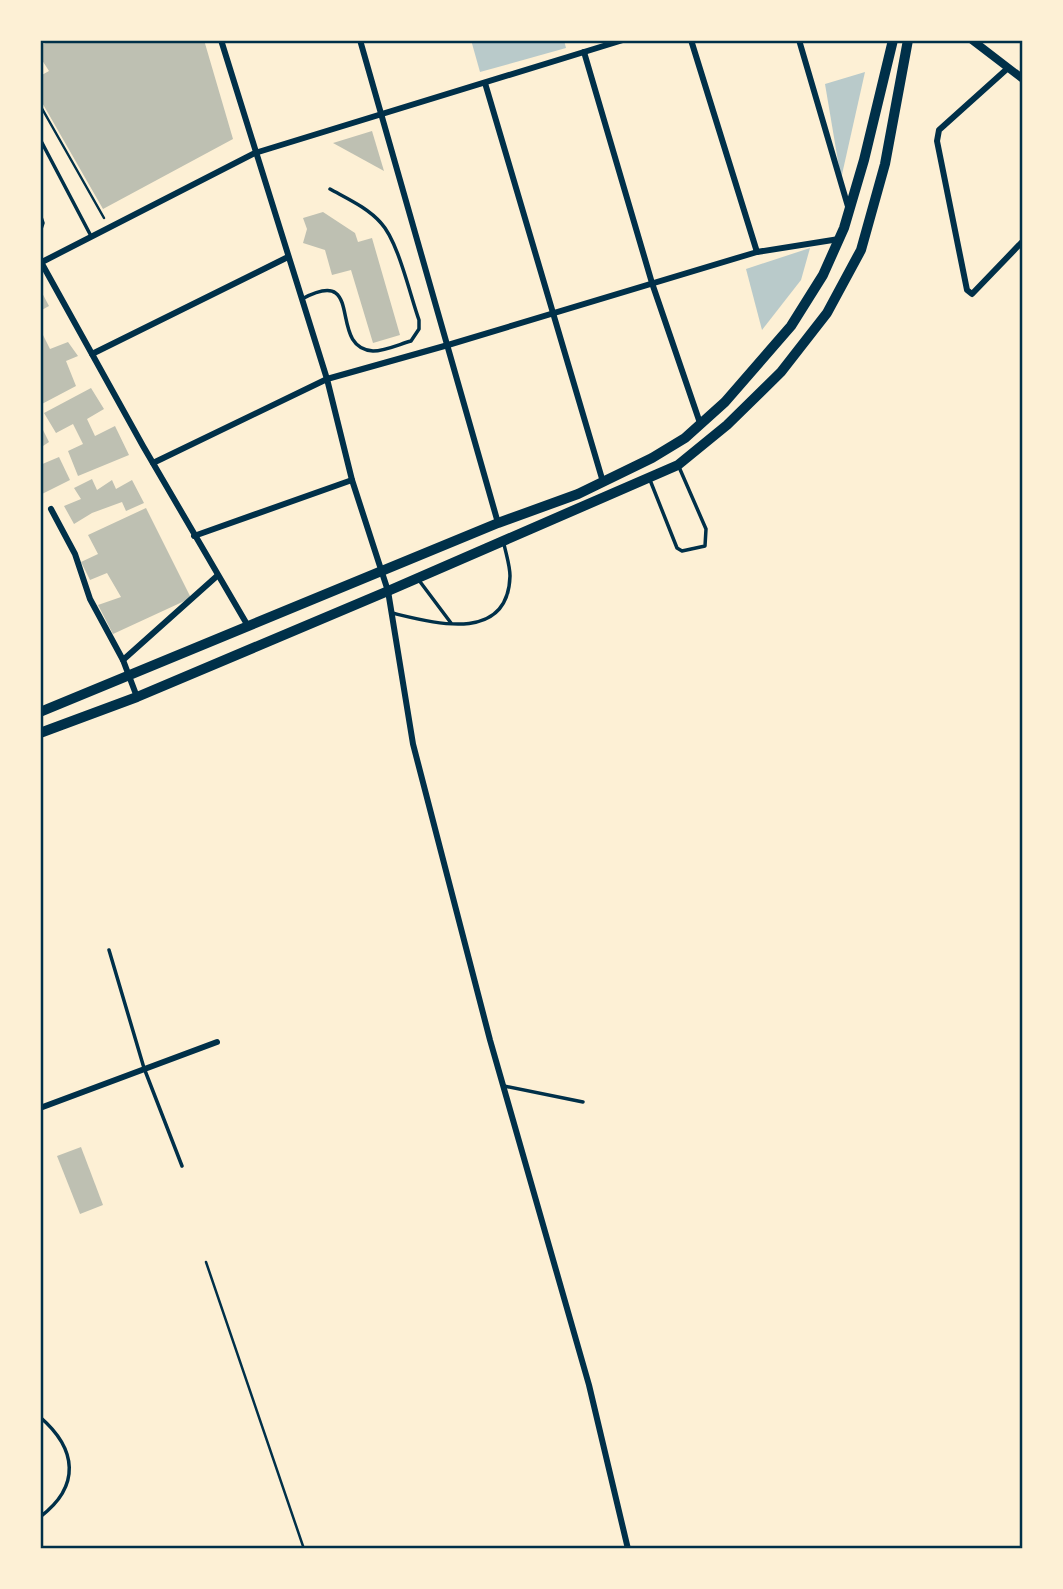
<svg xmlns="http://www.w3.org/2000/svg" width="1063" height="1589" viewBox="0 0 1063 1589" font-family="Inter,sans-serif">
  <rect width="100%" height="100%" fill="#fdf0d5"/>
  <g fill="#b9caca">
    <path d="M471,40H564L566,48L480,72Z"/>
    <path d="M865,72L841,179L825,84Z"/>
    <path d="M810,248L801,280L762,330L746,269Z"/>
  </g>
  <g fill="#bec0b2">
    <path d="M51,40H204L233,139L103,209L40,99V76L49,71L40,57V46Z"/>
    <path d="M372,131L384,171L333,143Z"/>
    <path d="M323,212L355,233L358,242L372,238L400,335L373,343L351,270L332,275L325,250L303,243L307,229L303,218Z"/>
    <path d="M40,289L49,306L40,311Z"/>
    <path d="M40,329L50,349L68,342L78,356L66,361L76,386L40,405Z"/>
    <path d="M91,388L104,409L87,419L95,436L115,426L129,455L78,476L68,451L83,444L73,424L56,433L44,413Z"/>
    <path d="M40,424L49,442L40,448Z"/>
    <path d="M59,457L70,480L40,495V465Z"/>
    <path d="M92,479L97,490L112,480L116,489L132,480L144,503L126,511L122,502L92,513L74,524L64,506L81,499L74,488Z"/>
    <path d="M146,508L191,598L113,634L98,605L121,597L107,573L90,580L81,562L98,554L88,535Z"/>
    <path d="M81,1147L103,1205L80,1214L57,1156Z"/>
  </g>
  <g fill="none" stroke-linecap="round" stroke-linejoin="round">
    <g stroke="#003049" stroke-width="2.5">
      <path d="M40,105L104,218"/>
      <path d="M206,1262L304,1549"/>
    </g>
    <g stroke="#003049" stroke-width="3.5">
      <path d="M40,139L91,236"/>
      <path d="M40,214L43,223L40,232"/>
      <path d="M302,299C367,264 326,348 373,351C385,351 400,344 411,341L419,329V320C410,295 398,241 381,223C368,208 348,199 330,189"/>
      <path d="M650,480L677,548L682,551L705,546L706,529L679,467"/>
      <path d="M418,579L451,623"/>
      <path d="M392,613C434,623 508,644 510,576C510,566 506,554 504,544"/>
      <path d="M109,950L144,1068L182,1166"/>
      <path d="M504,1086L583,1102"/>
      <path d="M40,1417C77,1449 81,1486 40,1517"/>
    </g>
    <g stroke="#003049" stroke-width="6">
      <path d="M221,40L327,379L352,480L388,591L413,744L490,1040L589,1385L628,1549"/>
      <path d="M360,40L498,523"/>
      <path d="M691,40L757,252"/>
      <path d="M799,40L849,210"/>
      <path d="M584,52L652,283L700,423"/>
      <path d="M1008,68L939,130L937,141L967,290L972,294L1023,241"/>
      <path d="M485,83L603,482"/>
      <path d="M41,262L143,446L248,626"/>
      <path d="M40,263L255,153L623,40"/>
      <path d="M92,354L288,257"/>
      <path d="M153,463L327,379L448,345L757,252L839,239"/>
      <path d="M51,509L75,554L90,599L123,660L137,697"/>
      <path d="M194,536L352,480"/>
      <path d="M123,660L217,576"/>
      <path d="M40,1108L217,1042"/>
    </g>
    <path stroke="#003049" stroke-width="8" d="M972,40L1023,79"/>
    <g stroke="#003049" stroke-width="10">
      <path d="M40,712L498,523L578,494L652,458L685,438L725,402L791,326L823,275L844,228L864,160L893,40"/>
      <path d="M40,733L137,697L388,591L678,465L727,425L781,372L827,313L861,250L885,164L908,40"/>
    </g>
  </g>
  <rect width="1063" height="1589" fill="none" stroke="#fdf0d5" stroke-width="84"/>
  <rect x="42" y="42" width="979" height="1505" fill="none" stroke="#003049" stroke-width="2.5"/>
</svg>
